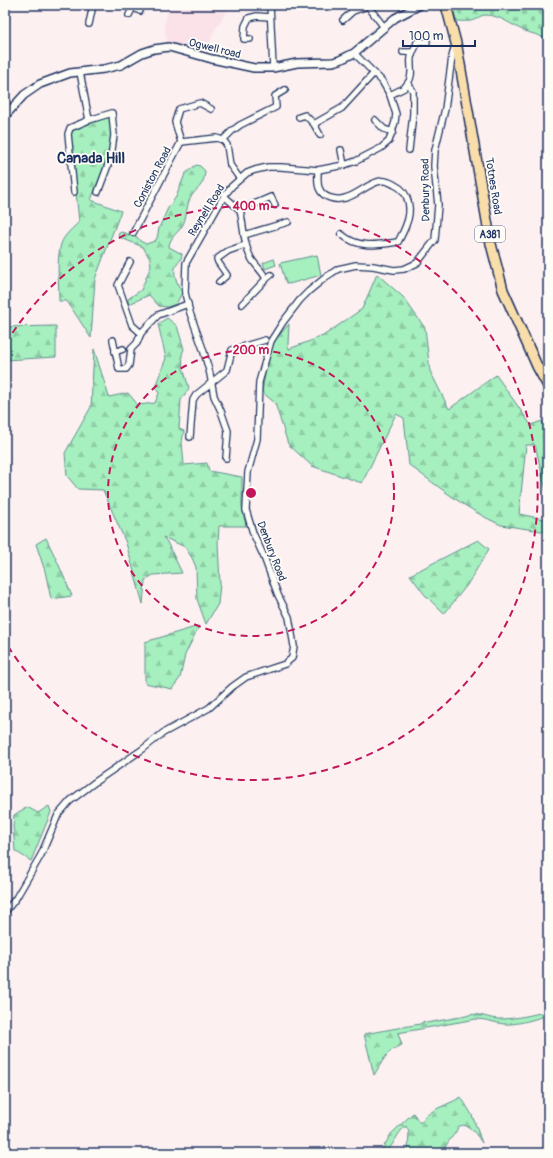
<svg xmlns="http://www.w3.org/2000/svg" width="553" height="1158" viewBox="0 0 553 1158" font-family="Pangolin,sans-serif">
  <defs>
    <pattern id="forest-firs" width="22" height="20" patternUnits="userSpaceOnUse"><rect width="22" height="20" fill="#a6efbe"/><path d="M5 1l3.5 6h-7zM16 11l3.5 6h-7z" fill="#8ecda6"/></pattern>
    <pattern id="cemetery-stones" width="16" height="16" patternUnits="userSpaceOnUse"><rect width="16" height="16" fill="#a6efbe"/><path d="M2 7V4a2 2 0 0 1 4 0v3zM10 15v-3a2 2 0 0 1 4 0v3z" fill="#8ecda6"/></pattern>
  </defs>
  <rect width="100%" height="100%" fill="#fcf0f1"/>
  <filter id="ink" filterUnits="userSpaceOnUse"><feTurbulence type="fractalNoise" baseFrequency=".025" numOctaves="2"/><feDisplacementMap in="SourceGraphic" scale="8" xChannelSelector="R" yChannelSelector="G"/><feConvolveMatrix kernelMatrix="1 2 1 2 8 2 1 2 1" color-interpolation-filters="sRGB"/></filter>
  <g filter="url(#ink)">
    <path fill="#fbe2e9" d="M169,5H229L227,11L213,33L206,55L168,45L164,26Z"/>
    <g fill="url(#forest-firs)" stroke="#608f8e">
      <path d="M108,116L111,119L110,151L91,200L121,211L95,279L91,338L67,301H59C59,284 56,260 61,244C64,235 73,228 79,222L70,131L76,127Z"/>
      <path d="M196,165L200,166L205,171C204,189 195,187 189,201C186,209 187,218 182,226C178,233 169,238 169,247L182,254C182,260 177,263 175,268C173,276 179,286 182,293L176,304L167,307L159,306L149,295L129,304L128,302V299L141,290L151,266L150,259L143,247L119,237L118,234L121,232L137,237L140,241L146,244L155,241L157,238L159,228L168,208L176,197L185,174Z"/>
      <path d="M377,274L403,297L425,328L430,371L449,409L496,375L531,425L542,421L548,433V499L535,445H526L519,514L548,520V532L501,525C467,510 439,487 409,465L404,418L396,414L362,483L312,466L288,444L275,403L262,392L269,351L275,340L289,324L288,344L289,349L323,336L362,309Z"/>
      <path d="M167,318L177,326L184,349L182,354L183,368L189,388L181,400L179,429L184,431L182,442L184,465L207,463L209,471L242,477V506L246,526H219L218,543L220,584L218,604L206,624L197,599L196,567L192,558L185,547L163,537L167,542L182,573L153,575L145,580L143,604L126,543L103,490L78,489L67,476L65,453L91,407L94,349L109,397L128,393L138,405L155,403L159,393L155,387L166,358L158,324Z"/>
      <path d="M56,326V357L5,360V327Z"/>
      <path d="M46,538L58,563L72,596L51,599L45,571L36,544Z"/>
      <path d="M478,540L489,549L467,585L444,614L425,595L410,575Z"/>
      <path d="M199,626L185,655L180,678L172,689L145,683V642Z"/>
      <path d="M49,806L51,812L31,861L15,851L13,826L14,815L27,807L38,813Z"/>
      <path d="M548,1011V1015C535,1019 518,1025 504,1024C495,1023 486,1019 476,1019L398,1033L402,1045C386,1050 382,1063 374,1075L364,1034L420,1024L424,1021L426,1023L466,1016C476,1011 488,1019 499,1019C515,1019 532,1015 548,1011Z"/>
      <path d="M461,1097L472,1115L482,1143C478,1137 469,1122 460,1126C457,1127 457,1131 455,1133C450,1140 445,1145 443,1153H408L409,1132L406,1126C397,1132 394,1146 385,1153H380L391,1134L413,1113L420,1123C430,1108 447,1106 461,1097Z"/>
    </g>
    <path fill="url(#cemetery-stones)" stroke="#608f8e" d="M453,5H548V41C539,34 535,35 525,31C512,26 501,15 485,15C481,15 478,18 474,20C470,22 461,21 456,21Z"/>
    <g fill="#a6efbe" stroke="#608f8e">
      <path d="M317,255L321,275L289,284L286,283L280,263Z"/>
      <path d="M274,259L276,265L265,269L263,263Z"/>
    </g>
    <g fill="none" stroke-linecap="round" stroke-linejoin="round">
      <g stroke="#1b2f5e" stroke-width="8">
        <g id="minor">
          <path d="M134,5L133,7L140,11"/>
          <path d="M270,5L273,68"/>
          <path d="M367,5L384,27"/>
          <path d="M349,6L353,11"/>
          <path d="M129,15L133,7"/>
          <path d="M343,20L353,11L368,6"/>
          <path d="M89,24L93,5"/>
          <path d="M250,39H244L245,26L249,18L257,16L270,17"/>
          <path d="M403,52H410L412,55"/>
          <path d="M80,72L89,120"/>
          <path d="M408,83C415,73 408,63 412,54C414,49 416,48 417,42H427"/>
          <path d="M390,95L404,88L408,83L413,91V114L409,150"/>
          <path d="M299,117L305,115L314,124"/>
          <path d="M375,120L384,129L393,132"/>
          <path d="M320,135L314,124L342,108L374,73"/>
          <path d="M223,140L232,131L240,125L276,107L275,96L285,90"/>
          <path d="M181,142L217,138L223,140L227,145L230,165L240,179"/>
          <path d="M181,142L175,122L179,109L200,103L211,109"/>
          <path d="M341,150L344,165"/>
          <path d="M318,170C318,176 317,182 319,188C323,198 336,201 345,198C358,195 368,183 381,181C386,180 391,183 395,185C410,192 412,211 406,225C404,231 401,236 398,242C376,245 359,249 341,234"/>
          <path d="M74,192L68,134L70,128L89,120L112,113L114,135L111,157L98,192"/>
          <path d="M224,196L240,210C244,226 243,242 250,256C254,265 263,271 266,279L271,275"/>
          <path d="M240,210L271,197L275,205"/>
          <path d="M133,233L181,142"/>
          <path d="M244,235L288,222"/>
          <path d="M130,262L118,285L132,325L141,333"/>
          <path d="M219,282L227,275L218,262L217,259L228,251L245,245"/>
          <path d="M242,304L266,279"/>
          <path d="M113,340L119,369H126L129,365L131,349L137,343L141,333L158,315L188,304"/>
          <path d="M115,352L123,349"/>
          <path d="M190,437L193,400L196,395L227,370L232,350L265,340"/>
          <path d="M226,458L228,431L221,411L214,396L210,374L203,349L190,313L185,293L186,263L224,196L232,186L247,173L255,170L268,167H281L318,170L344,165L356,161L381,148L389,141L395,122L396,114L390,95L382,81L354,53"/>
          <path d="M5,912L16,898L41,855L58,815L70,801L95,782L143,749L163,733L209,708L232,687L246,677L285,664L292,658L294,646L289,617L278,595L264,557L253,533L246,510L248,472L257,439L259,382L271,341L283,322L300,300L309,291L326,277L338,269L356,265L373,266L394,270L404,269L417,263L435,240L438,205L434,166L435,150L445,109L452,57L454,49L457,47"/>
          <path d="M5,1135L7,1136L5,1143"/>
        </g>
      </g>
      <g stroke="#1b2f5e" stroke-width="10">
        <path id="tertiary" d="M5,116L24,95L40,84L70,73L104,69L121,65L142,53L154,49L169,47L212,59L254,68H273L297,63L333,62L340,60L354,53L395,18L420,5"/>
      </g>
      <g stroke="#1b2f5e" stroke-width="12">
        <path id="primary" d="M446,5L457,47L491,244L503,290L537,366L548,386"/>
      </g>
      <use href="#minor" stroke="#fdfcf7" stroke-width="5.5"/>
      <use href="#tertiary" stroke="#fdfcf7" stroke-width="7"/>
      <use href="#primary" stroke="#f9deab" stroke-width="9"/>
    </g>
  </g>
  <g fill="none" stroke="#c2185b" stroke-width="2" stroke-dasharray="7 5">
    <circle cx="251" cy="493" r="143"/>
    <path d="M6 343A287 287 0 1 1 6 643"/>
  </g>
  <g text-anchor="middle" stroke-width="3.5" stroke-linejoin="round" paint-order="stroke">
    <rect fill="#fdfcf7" stroke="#5f6c8c" stroke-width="1" x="475" y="226" width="30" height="16" rx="3"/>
    <g font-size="10" font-weight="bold" fill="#1b2f5e">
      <text x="490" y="238">A381</text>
    </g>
    <g font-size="11" fill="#1b2f5e" stroke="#fdfcf7">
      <text transform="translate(215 48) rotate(14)" y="4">Ogwell road</text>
      <text transform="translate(152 177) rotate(-62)" y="4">Coniston Road</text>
      <text transform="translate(494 186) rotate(81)" y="4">Totnes Road</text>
      <text transform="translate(425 190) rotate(-91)" y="4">Denbury Road</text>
      <text transform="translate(206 210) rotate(-58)" y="4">Reynell Road</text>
      <text transform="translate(272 551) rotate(69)" y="4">Denbury Road</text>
    </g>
    <g font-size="15" font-weight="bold" fill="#1b2f5e" stroke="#fdfcf7">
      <text x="91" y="163">Canada Hill</text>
    </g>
  </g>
  <circle cx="251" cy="493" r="6" fill="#c2185b" stroke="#fdfcf7" stroke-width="2"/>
  <g font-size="12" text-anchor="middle" font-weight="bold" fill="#c2185b" stroke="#fdfcf7" stroke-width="3.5" stroke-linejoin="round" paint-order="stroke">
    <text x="251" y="210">400 m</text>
    <text x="251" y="354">200 m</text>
  </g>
  <rect width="553" height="1158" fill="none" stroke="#fdfcf7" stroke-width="20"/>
  <rect x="10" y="10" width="533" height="1138" fill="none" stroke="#1b2f5e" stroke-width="1.5" filter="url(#ink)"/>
  <path d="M403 40v6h72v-6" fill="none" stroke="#1b2f5e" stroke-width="2"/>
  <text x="409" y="40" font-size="12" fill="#1b2f5e" stroke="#fdfcf7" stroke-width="3" paint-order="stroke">100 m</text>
</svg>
